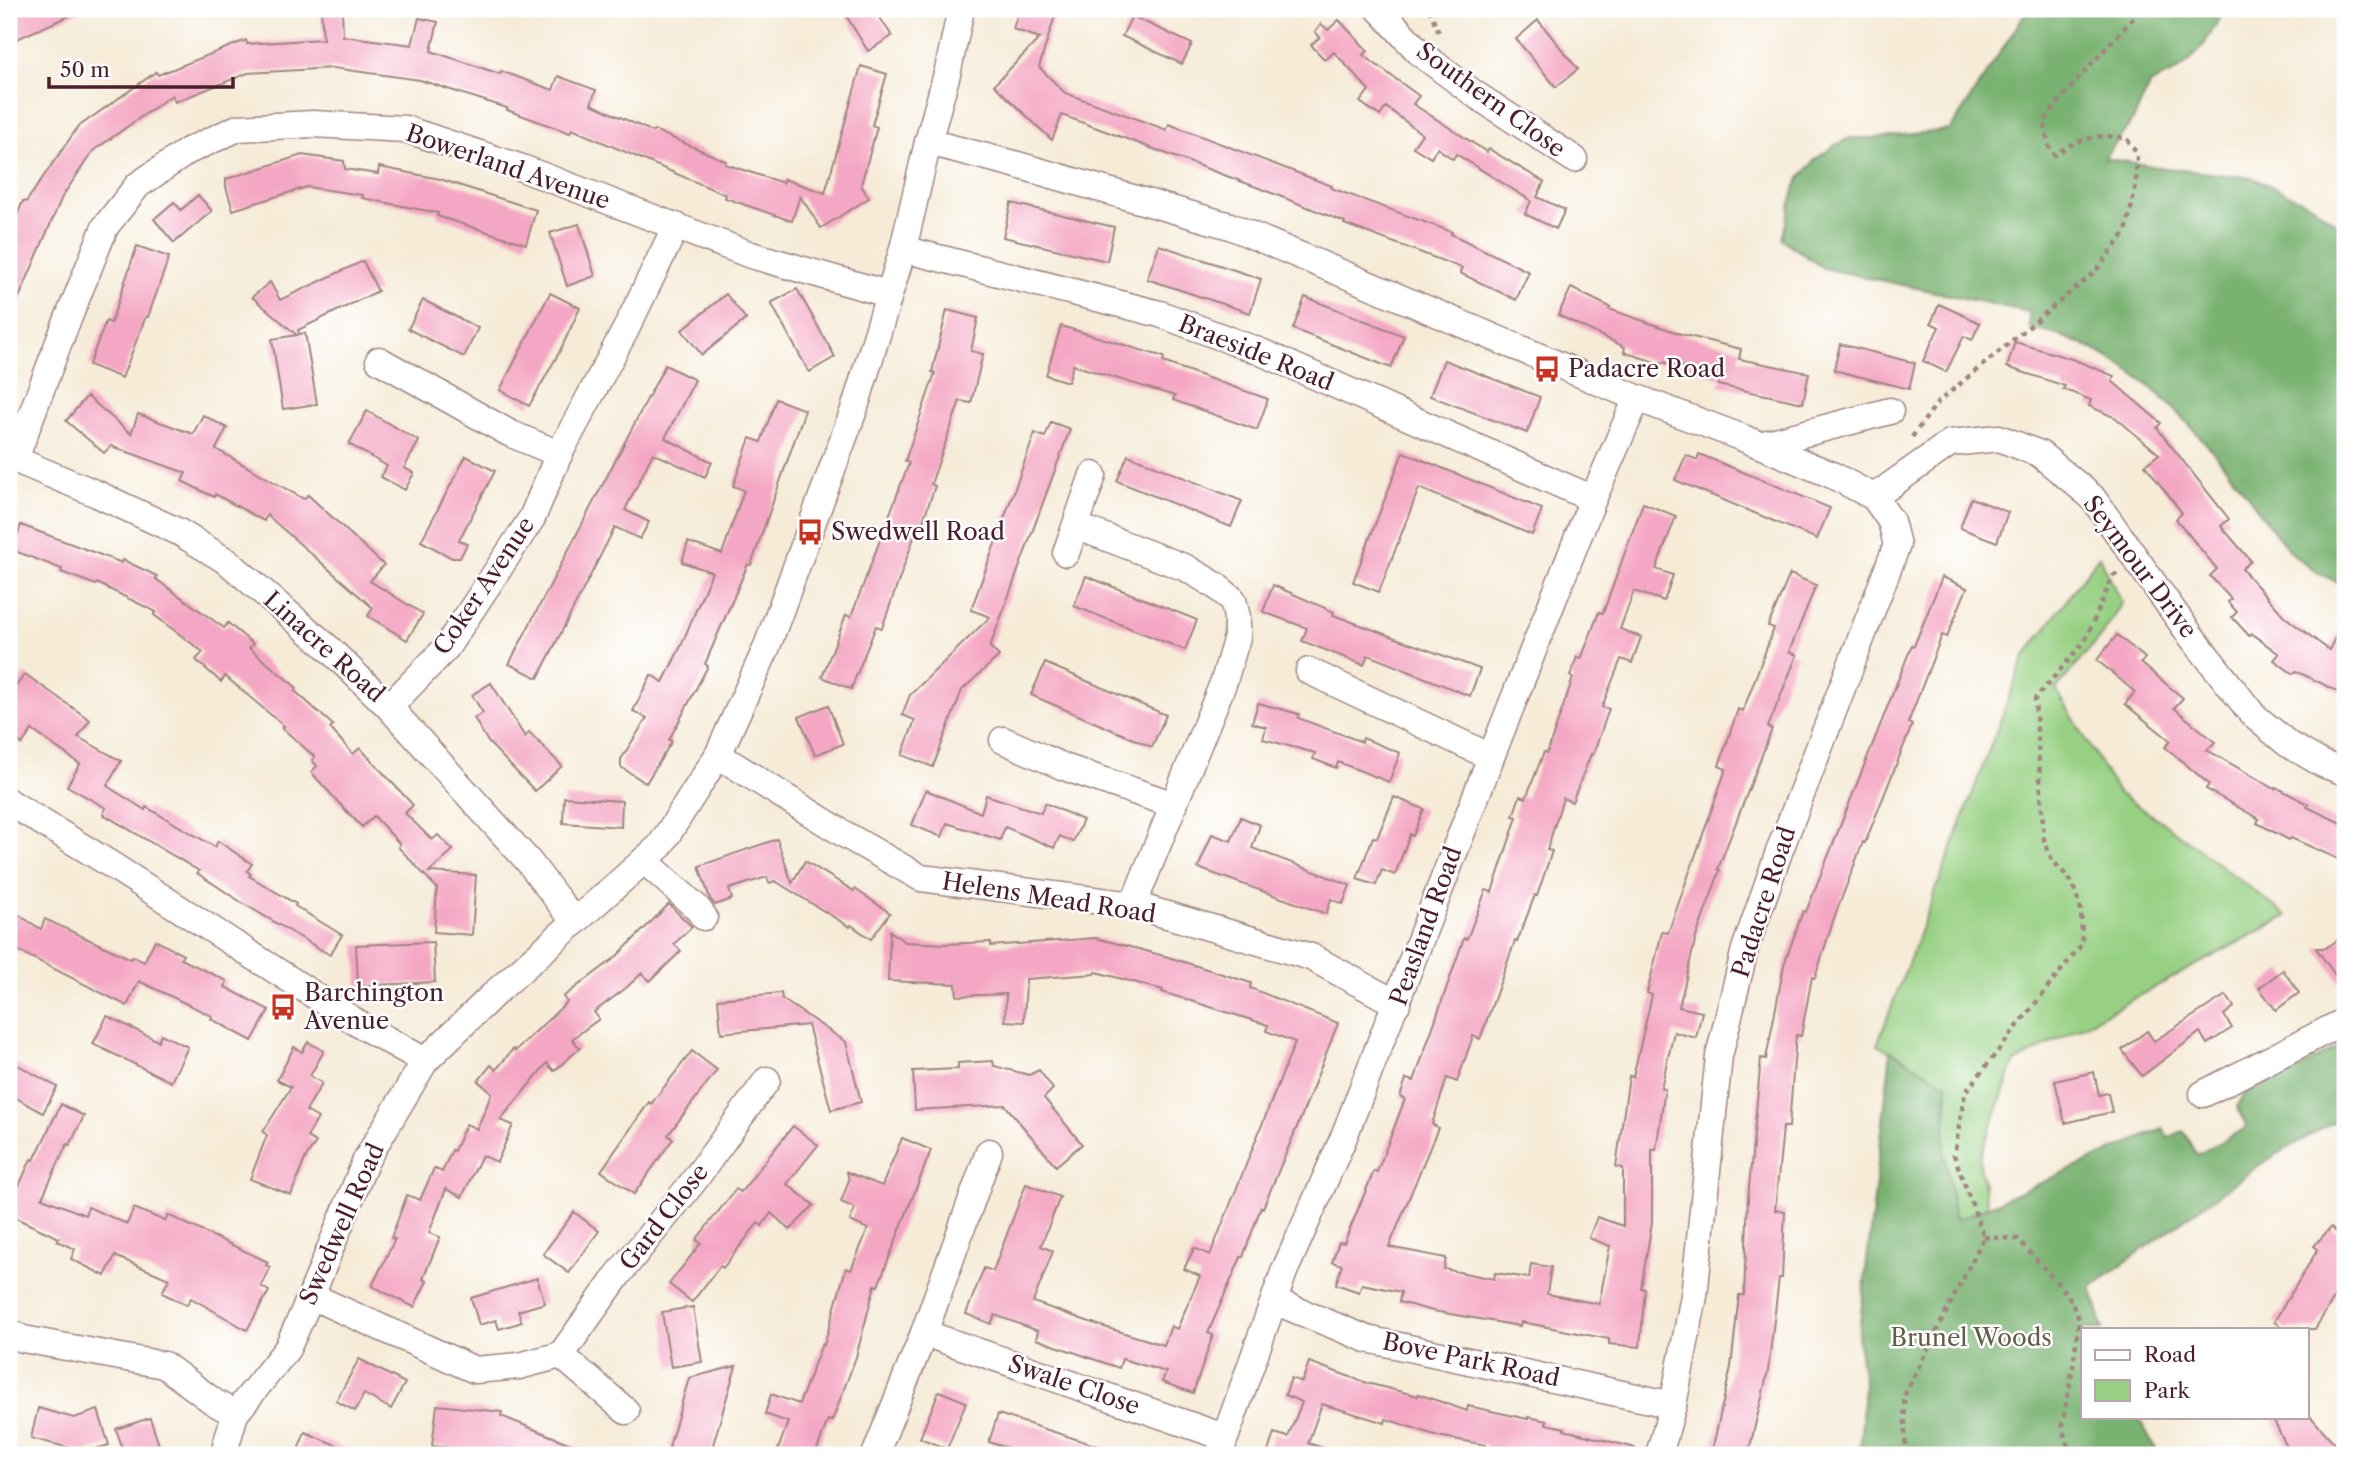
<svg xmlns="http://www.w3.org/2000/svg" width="2354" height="1464" viewBox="0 0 2354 1464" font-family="'Libre Caslon Text',serif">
  <rect width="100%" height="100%" fill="#fff"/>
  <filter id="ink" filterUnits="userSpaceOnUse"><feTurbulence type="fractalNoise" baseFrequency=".0143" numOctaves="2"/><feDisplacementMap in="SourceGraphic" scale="14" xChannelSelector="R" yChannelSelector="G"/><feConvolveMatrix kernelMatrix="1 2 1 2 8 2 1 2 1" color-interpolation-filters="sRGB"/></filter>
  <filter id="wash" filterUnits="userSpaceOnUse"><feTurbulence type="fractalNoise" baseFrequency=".00686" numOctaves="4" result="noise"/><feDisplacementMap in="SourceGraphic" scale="28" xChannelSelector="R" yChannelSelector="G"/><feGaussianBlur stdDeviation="1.57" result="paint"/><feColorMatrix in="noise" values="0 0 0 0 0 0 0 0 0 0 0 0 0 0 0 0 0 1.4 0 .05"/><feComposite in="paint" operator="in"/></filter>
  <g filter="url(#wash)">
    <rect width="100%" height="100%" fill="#f5ebd7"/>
    <path fill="#97d083" stroke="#707857" stroke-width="2" d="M2099,556L2122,603L2104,632L2056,689L2118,793L2167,825L2287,916L2014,1063L1979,1160L1988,1207L1955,1220L1944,1151L1948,1085L1877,1045L2024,658Z"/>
    <g fill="#79b271" stroke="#62684e" stroke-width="2">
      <path d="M2028,9H2226L2203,46L2189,62L2175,72L2151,83L2134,118L2105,158L2157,167L2253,178L2310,204L2345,230V586C2326,577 2306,568 2291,552C2273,533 2258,509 2242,488C2184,414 2127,347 2030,328L2029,312L1823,268L1782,239L1794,190L1800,178L1816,159L1835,145L1850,138H1874L1950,130Z"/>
      <path d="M2345,1043V1115L2261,1164L2091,1287L2103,1329H2083V1417H2138L2159,1455H1860L1864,1383L1858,1340L1891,1051L1948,1085L1944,1151L1955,1220L1976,1212L2163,1128L2168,1138L2183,1131L2197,1155L2247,1127L2237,1107L2245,1093L2297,1070Z"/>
    </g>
    <g id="blocks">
      <g fill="#f4a7c4">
        <path d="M9,9H85L17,39L9,21Z"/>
        <path d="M321,9H342L343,36L412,45L419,18L438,22L431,51L500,74L501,71L553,90L558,76L596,90L591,104L653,132L654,130L726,161L725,164L783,183L784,179L825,193L861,66L887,74L872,125L877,127L861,185L869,198L821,228L800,196L792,221L725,198L726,195L572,129L570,133L507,110V108L420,80L333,68L248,73L175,102L172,95L93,151L62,197L9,321V235L23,201L26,202L78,127L156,72L158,75L246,40L247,44L323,39Z"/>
        <path d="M842,9H874L892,36L868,51Z"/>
        <path d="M1019,9H1057L1039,67L1065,93L1167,130L1169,124L1332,186L1331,188L1452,232L1451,234L1529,272L1516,300L1460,273L1462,268L1344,224L1345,222L1259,188L1062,115L1052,140L994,85L1040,38L1013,29Z"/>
        <path d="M1132,16L1192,44L1182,64L1122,36Z"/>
        <path d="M1339,20L1368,51L1363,55L1419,96L1413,104L1487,152L1489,149L1544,182L1537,197L1565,210L1556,229L1525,214L1531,201L1456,154L1453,159L1437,148L1431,158L1413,147L1422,134L1386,107L1380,116L1360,102L1369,90L1334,52L1325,60L1311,45L1320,37L1315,32L1321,24L1328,30Z"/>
        <path d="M1538,20L1578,69L1556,87L1516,39Z"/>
        <path d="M302,155L344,161L345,169L378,174L379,167L440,179L536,210L526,244L437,216L438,213L362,198L363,195L307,187L233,210L226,187V179Z"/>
        <path d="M198,195L212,211L174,243L154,219L174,202L181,210Z"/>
        <path d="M1011,203L1114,227L1107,261L1003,237Z"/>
        <path d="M579,224L595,276L567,286L550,233Z"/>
        <path d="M1159,245L1261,279L1250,313L1147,279Z"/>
        <path d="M137,246L169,257L148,317L146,316L122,378L89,365L106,321L111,323Z"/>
        <path d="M363,261L378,291L298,330L299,334L305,333L317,404L283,409L272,339L297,335L252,297L270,282L280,300Z"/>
        <path d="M1571,288L1610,307L1609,309L1681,334L1741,349L1739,359L1809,373L1803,403L1718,385L1722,378L1662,362L1661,364L1624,352L1625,347L1558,315Z"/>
        <path d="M797,289L835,357L809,372L771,303Z"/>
        <path d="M550,293L580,308L560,351L529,406L500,390Z"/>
        <path d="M726,294L746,319L702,355L682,330Z"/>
        <path d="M1305,297L1404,336L1391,368L1293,329Z"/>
        <path d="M423,300L478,328L464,357L408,329Z"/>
        <path d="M1939,304L1980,323L1972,340L1964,336L1946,372L1923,361L1939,327L1931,323Z"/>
        <path d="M947,310L978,318L971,351L983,354L971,403L960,401L931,484L935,486L921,527L918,526L882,628L876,626L851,689L822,677L846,615L851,617L909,463L905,461L935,373L932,372Z"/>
        <path d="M1061,326L1164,357L1163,362L1268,399L1257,430L1173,400L1175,396L1073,365L1068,382L1046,375Z"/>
        <path d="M2015,342L2075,360L2114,376L2112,381L2161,423L2157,428L2229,519L2221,526L2251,561L2242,569L2285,617L2329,650L2345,618V695L2296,671L2293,674L2274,660L2279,654L2252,634L2249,636L2232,617L2237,612L2228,602L2231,599L2210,576L2217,569L2176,519L2182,513L2145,465L2159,454L2116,418L2089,406L2091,400L2063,389L2065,386L2007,367Z"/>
        <path d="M1840,344L1915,363L1909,389L1834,370Z"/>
        <path d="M1444,360L1540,397L1527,433L1430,396Z"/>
        <path d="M665,365L695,380L665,438L712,462L705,477L653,453L625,510L649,522L640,539L615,527L538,678L509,664Z"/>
        <path d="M87,396L131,434L138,414L193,434L203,415L227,428L216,449L304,499L308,495L384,565L370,581L423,614L407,640L368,616L373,608L267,515L264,521L215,494L214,497L182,481L186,473L111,446L104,453L66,421Z"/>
        <path d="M776,399L805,410L751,565L748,564L705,664L708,666L669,740L672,741L646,783L621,767V759L647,718L633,711L651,675L663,682L681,646L712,572L682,562L688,542L722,554L744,490L733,486L750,438L761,442Z"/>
        <path d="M367,411L419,441L404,468L414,473L405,490L381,477L387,466L349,444Z"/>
        <path d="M1051,422L1070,429L990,647L999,656L962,690L933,767L902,755L915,720L902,715L910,695L990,617L971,610L1035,433L1045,437Z"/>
        <path d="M1403,452L1542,509L1532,535L1419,488L1379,592L1353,582Z"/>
        <path d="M1699,454L1830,508L1817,539L1675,480L1686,455L1697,460Z"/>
        <path d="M1128,455L1242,501L1231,527L1117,481Z"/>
        <path d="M466,456L495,471L459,540L467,544L460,558H452L421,541Z"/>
        <path d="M1971,498L2008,512L1997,542L1960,528Z"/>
        <path d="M1643,503L1676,516L1656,569L1673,575L1664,601L1634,591L1620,629L1641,637L1632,663L1621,659L1602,707L1609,709L1593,755L1591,754L1572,802L1563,798L1547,850L1552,851L1537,896L1535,895L1517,942L1515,941L1480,1039L1473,1036L1457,1082L1447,1078L1432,1124L1438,1128L1389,1247L1446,1258L1444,1269L1494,1279L1495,1273L1529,1278L1531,1264L1551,1267L1547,1294L1599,1304L1610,1246L1589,1238L1597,1217L1623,1226V1168L1616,1167L1629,1076L1633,1077L1652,995L1647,993L1662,932L1668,933L1726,769L1719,766L1738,709L1743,711L1774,628L1768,626L1790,574L1816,585L1789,652L1797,655L1768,727L1772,729L1718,869L1720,870L1696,937L1679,1007L1702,1012L1696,1038L1674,1032L1661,1088L1665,1089L1656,1150H1652V1223L1641,1288L1645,1289L1640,1347L1609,1344V1339L1521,1322L1520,1326L1433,1311L1399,1302L1401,1292L1362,1284L1359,1292L1336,1284L1342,1265L1332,1262L1339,1242L1344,1243L1374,1171L1377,1172L1405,1099L1400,1097L1406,1079L1414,1081L1464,938L1467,939L1486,890L1492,892L1517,817L1513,816L1520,796L1526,798L1544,752L1547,753L1573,678L1570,676L1577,657L1581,659L1599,612L1603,613Z"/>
        <path d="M21,525L122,563L123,560L157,576L156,579L224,628L228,623L253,644L249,648L297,688L295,691L333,725L330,728L353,754L360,748L413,805L405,813L432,840L438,835L453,850L429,872L476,875L472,935L434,932L437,888L398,847L400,844L374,816L362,827L337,801L311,772L317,766L312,760L315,757L282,728L284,726L225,676L221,682L196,660L203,652L154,615L156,612L97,583L96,585L61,572L62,569L12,550Z"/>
        <path d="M1086,576L1197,620L1185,650L1074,606Z"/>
        <path d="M1942,577L1967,588L1947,637L1942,635L1908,723L1912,725L1865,843L1863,842L1833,921L1815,978L1812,977L1801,1036L1796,1035L1789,1127H1783L1775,1210L1785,1211L1782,1278H1779L1768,1371L1748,1455H1711L1731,1367L1739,1295H1744L1748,1198L1761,1058L1766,1059L1784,965L1803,911L1806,912L1912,645L1914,646Z"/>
        <path d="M1273,585L1334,612L1333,615L1480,669L1470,696L1368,655L1364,665L1302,641L1307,628L1263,612Z"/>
        <path d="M2117,635L2145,658L2141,663L2183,698L2174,708L2215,742L2207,750L2275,789L2276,787L2308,804L2307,807L2345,825V862L2291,838L2289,840L2257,823L2259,819L2206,789L2209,784L2165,747L2171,741L2125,704L2135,692L2097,660Z"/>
        <path d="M1045,663L1166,715L1152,747L1031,695Z"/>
        <path d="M25,674L90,720L78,737L121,761L107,786L145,810L146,807L215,847L218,841L252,864L247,871L251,874L249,876L296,904L295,906L342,935L330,955L244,904L197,873L199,871L103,814L106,808L67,786L80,764L32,730L22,744L9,735V681L17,685Z"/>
        <path d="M491,683L525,737L529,732L562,766L535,791L488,742L474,718L483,713L472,695Z"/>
        <path d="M1258,703L1299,714L1298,718L1362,742L1363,738L1400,753L1389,782L1338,762L1336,768L1313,759L1315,753L1263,739L1266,727L1252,723Z"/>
        <path d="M828,705L843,744L815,755L799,717Z"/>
        <path d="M926,790L981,813L986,795L1041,813L1045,803L1083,820L1073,842L1060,836L1054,848L1005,827L1000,840L947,823L942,837L912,825Z"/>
        <path d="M564,797L622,801L621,827L563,823Z"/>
        <path d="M1394,797L1424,809L1413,836L1410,834L1395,875L1382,870L1376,885L1357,879L1373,837L1377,838Z"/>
        <path d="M1241,817L1260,825L1252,848L1350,885L1343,904L1331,899L1326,914L1198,868L1212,834L1231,841Z"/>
        <path d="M777,839L792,883L805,861L854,891L855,889L890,913L871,939L851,925L850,927L775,881L769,883L767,877L729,889L732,899L715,905L710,899L699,866Z"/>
        <path d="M669,904L692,927L674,944L681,951L650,981L642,973L626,988L594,1012L599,1019L572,1039L580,1048L554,1071L547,1063L500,1120L513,1125L497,1162L482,1155L462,1197L446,1189L429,1233L440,1237L423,1279L427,1281L414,1307L372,1286L395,1239L391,1238L407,1195L420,1200L434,1168L442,1172L452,1150L454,1151L466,1124L477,1129L492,1093L478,1081L491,1065L496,1070L513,1049L515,1051L567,1002L563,997L615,958Z"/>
        <path d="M9,909L41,929L45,919L131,959L133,956L144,962L155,940L183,955L181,959L227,981L225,987L269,1010L252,1041L211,1019L212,1016L139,981L127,1006L9,946Z"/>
        <path d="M890,931L905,942L944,944L991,942V946L1096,938L1168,957L1251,983L1250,988L1338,1023L1302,1115L1263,1208L1261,1207L1243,1257H1241L1208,1333L1213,1335L1193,1393L1162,1382L1166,1372L1122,1359L1119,1368L1036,1339L1038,1331L995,1315L991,1324L966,1314L984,1268L993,1271L1026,1184L1060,1197L1041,1246L1053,1251L1033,1302L1101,1326L1164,1345L1171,1326L1177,1329L1200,1276L1184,1269L1194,1248L1210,1255L1295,1042L1266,1031L1268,1025L1162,992L1163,990L1096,972L1095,974L1026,979L1024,1022L1005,1021L1006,994L957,996L956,984L888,981Z"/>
        <path d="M2345,935V989L2316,948H2326Z"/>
        <path d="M433,942L435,982L358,986L356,945Z"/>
        <path d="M2283,970L2299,993L2276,1010L2259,988Z"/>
        <path d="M781,993L782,999L846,1042L861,1102L831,1110L808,1025L721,1033L718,999Z"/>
        <path d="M2226,995L2234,1007L2224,1015L2232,1028L2207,1044L2200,1032L2142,1076L2122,1050L2147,1031L2154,1041Z"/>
        <path d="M107,1016L158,1041L161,1034L188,1047L171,1082L93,1044Z"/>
        <path d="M308,1042L324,1051L310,1076L322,1083L306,1111L318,1118L307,1137L316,1142L305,1159L291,1195L250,1179L267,1135L263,1132L291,1087L277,1080L294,1047L302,1052Z"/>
        <path d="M692,1051L717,1070L668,1135L673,1139L634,1194L601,1171L649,1102L651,1104Z"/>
        <path d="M9,1060L57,1087L43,1113L9,1094Z"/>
        <path d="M993,1061L994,1066L1029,1075L1039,1070L1053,1089L1044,1098L1082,1144L1056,1166L1005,1105L915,1110L913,1071L958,1069V1063Z"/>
        <path d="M2094,1072L2099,1095L2108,1093L2112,1112L2065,1123L2055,1081Z"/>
        <path d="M61,1104L84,1116L70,1145L67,1144L42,1198L85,1215L88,1207L127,1224L134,1208L165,1221L168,1215L268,1262L266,1265L270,1267L261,1286L269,1291L247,1330L191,1298L187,1305L162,1293L169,1279L115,1256L105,1276L71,1259L75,1249L57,1241L59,1238L9,1215V1208L31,1159L34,1160Z"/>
        <path d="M793,1126L818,1145L787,1184L814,1205L790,1230L771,1213L762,1226L758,1223L723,1268L720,1266L692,1302L669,1284L701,1243L696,1240L736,1189L741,1192Z"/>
        <path d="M902,1138L931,1150L878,1286L875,1285L856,1357L832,1421L828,1420L815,1455H776L788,1422L765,1414L771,1394L799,1404L822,1344L824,1345L846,1268L851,1270L868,1229L850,1221L855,1208L841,1202L849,1180L847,1172L882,1186Z"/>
        <path d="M574,1212L599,1231L569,1273L543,1254Z"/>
        <path d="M2331,1227L2345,1240V1280L2315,1329H2286L2274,1322L2318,1249L2314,1246Z"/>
        <path d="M537,1278L545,1303L518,1311L522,1322L499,1329L496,1320L479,1325L471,1298Z"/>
        <path d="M693,1307L702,1362L671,1367L662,1312Z"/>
        <path d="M359,1359L405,1383L391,1409L364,1394L355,1411L336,1401Z"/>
        <path d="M1309,1362L1367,1383L1418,1396V1394L1467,1411L1468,1406L1528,1419V1417L1547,1421L1546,1424L1565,1428L1564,1430L1636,1448L1635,1455H1483L1486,1445L1438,1436L1386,1419L1385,1423L1322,1404L1308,1443L1332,1451L1331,1455H1267L1274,1433L1288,1437L1302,1402L1285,1395L1291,1378L1302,1382Z"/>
        <path d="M736,1366L710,1455H697L669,1447L689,1378Z"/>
        <path d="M939,1391L966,1402L947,1449L920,1438Z"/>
        <path d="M437,1405L502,1412L501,1416L598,1455H494V1453L432,1446Z"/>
        <path d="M38,1408L74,1418L98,1410L109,1445L85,1452L31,1438Z"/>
        <path d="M998,1414L1110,1450L1109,1455H1030L989,1442Z"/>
        <path d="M2272,1417H2311L2345,1455H2291Z"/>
        <path d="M150,1418L161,1451L147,1455H125L116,1429Z"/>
        <path d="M305,1432L360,1455H296Z"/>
      </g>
    </g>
  </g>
  <g filter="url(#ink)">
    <use href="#blocks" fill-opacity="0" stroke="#a08581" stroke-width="2"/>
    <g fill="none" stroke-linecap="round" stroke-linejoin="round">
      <g stroke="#a08581" stroke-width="29">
        <g id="minor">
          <path d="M1379,9L1420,53L1476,95L1574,159"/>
          <path d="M928,142L1014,164L1230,226L1637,398L1743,438L1832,475L1874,497L1891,521L1897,545L1779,852L1745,949L1719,1056L1694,1296L1673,1405L1659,1455"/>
          <path d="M903,249L1160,314L1261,352L1593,499"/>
          <path d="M379,360L509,433L559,454"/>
          <path d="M1760,445L1890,411"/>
          <path d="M9,457L97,494L179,532L228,562L326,646L389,707L529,862L574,921"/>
          <path d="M15,459L60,339L105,227L138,185L188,151L238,128L313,124L405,129L519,167L751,255L888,294"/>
          <path d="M1874,497L1950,443L1999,438L2040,454L2092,497L2191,636L2253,715L2288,744L2323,764L2345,772"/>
          <path d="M1076,526L1186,568L1215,585L1233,600L1237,617V637L1224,681L1133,905"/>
          <path d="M1066,553L1093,475"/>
          <path d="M1309,671L1491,757"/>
          <path d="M389,707L446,648L532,518L559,454L626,329L676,226"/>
          <path d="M1003,740L1064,767L1174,805"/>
          <path d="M718,755L844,834L921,878L1133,905L1311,957L1397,1004"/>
          <path d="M9,802L110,864L359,1024L425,1061"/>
          <path d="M644,860L697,908L704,917"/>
          <path d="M2203,1094L2345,1021"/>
          <path d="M311,1296L475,1370L519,1366L561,1355L618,1275L693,1182L767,1080"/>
          <path d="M1274,1301L1367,1339L1673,1405"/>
          <path d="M9,1332L23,1339L164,1365L214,1402L235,1414"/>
          <path d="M924,1333L1224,1437"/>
          <path d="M561,1355L626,1411"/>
          <path d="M226,1455V1445L235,1414L287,1349L311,1296L366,1160L425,1061L495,993L660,846L718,755L766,649L855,407L903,249L928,142L948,70L961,9"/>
          <path d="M875,1455L924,1333L989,1152"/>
          <path d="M1219,1455L1284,1272L1343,1139L1491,757L1593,499L1637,398"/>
        </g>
      </g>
      <g stroke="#a08581" stroke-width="4.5" stroke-dasharray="5 5" stroke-linecap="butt">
        <path d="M1429,9L1441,37"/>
        <path d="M1912,437L1938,402L2095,272L2126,232L2136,185L2137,154L2127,139C2102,131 2075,140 2055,155L2050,151L2044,122C2072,81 2109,47 2141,9"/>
        <path d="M1984,1237L2018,1239L2068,1295L2079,1319L2073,1367L2062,1426L2070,1455"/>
        <path d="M1906,1455L1904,1396L1984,1237L1954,1155L1965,1093L2082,944L2081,910L2072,882L2052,860L2044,840L2035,699L2085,641L2113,576L2118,573"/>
      </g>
      <use href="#minor" stroke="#fff" stroke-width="26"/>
    </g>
  </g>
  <defs>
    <g id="bus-bare" transform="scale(2.1)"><path d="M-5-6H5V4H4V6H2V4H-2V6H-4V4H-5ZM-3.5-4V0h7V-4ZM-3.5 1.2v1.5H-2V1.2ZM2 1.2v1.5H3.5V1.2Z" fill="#c8321e" stroke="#fff" stroke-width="2.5" paint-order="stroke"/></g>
  </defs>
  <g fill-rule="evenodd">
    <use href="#bus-bare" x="1547" y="369"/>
    <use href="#bus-bare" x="810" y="532"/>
    <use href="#bus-bare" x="283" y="1007"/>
  </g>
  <g text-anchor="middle" stroke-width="5" stroke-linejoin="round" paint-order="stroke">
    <g font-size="24" fill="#4a1f2b" stroke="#fff">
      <text transform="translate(1491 100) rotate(36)" y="8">Southern Close</text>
      <text transform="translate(508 167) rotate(19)" y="8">Bowerland Avenue</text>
      <text transform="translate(1256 353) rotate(22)" y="8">Braeside Road</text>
      <text transform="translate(2140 567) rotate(53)" y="8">Seymour Drive</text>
      <text transform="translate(484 586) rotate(-56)" y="8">Coker Avenue</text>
      <text transform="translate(324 647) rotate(42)" y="8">Linacre Road</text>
      <text transform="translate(1049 898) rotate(9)" y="8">Helens Mead Road</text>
      <text transform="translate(1764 902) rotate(-72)" y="8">Padacre Road</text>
      <text transform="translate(1426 926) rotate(-70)" y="8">Peasland Road</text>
      <text transform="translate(664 1217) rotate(-52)" y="8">Gard Close</text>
      <text transform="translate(342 1224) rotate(-66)" y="8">Swedwell Road</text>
      <text transform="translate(1471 1360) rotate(12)" y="8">Bove Park Road</text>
      <text transform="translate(1074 1385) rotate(19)" y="8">Swale Close</text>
    </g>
    <g font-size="24" fill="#4a1f2b" stroke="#fff" text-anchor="start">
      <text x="1568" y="377">Padacre Road</text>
      <text x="831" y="540">Swedwell Road</text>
      <text x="304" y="1001">Barchington<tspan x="304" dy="28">Avenue</tspan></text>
    </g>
    <g font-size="24" fill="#655d4a" stroke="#fff">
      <text x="1971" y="1346">Brunel Woods</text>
    </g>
  </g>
  <rect width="2354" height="1464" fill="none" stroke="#fff" stroke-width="35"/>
  <rect x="2081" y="1328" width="228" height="91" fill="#ffffff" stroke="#b7a5aa" stroke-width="2"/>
  <rect x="2095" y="1350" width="35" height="10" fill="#ffffff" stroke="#b7a5aa" stroke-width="2"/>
  <text x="2144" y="1362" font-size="21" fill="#4a1f2b">Road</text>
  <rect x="2095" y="1380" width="35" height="21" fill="#97d083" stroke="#b7a5aa" stroke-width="2"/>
  <text x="2144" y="1398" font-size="21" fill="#4a1f2b">Park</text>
  <path d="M49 77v10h184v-10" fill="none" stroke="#4a1f2b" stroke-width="3.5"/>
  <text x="60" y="77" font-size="21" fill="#4a1f2b" stroke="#ffffff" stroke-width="5" paint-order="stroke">50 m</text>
</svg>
